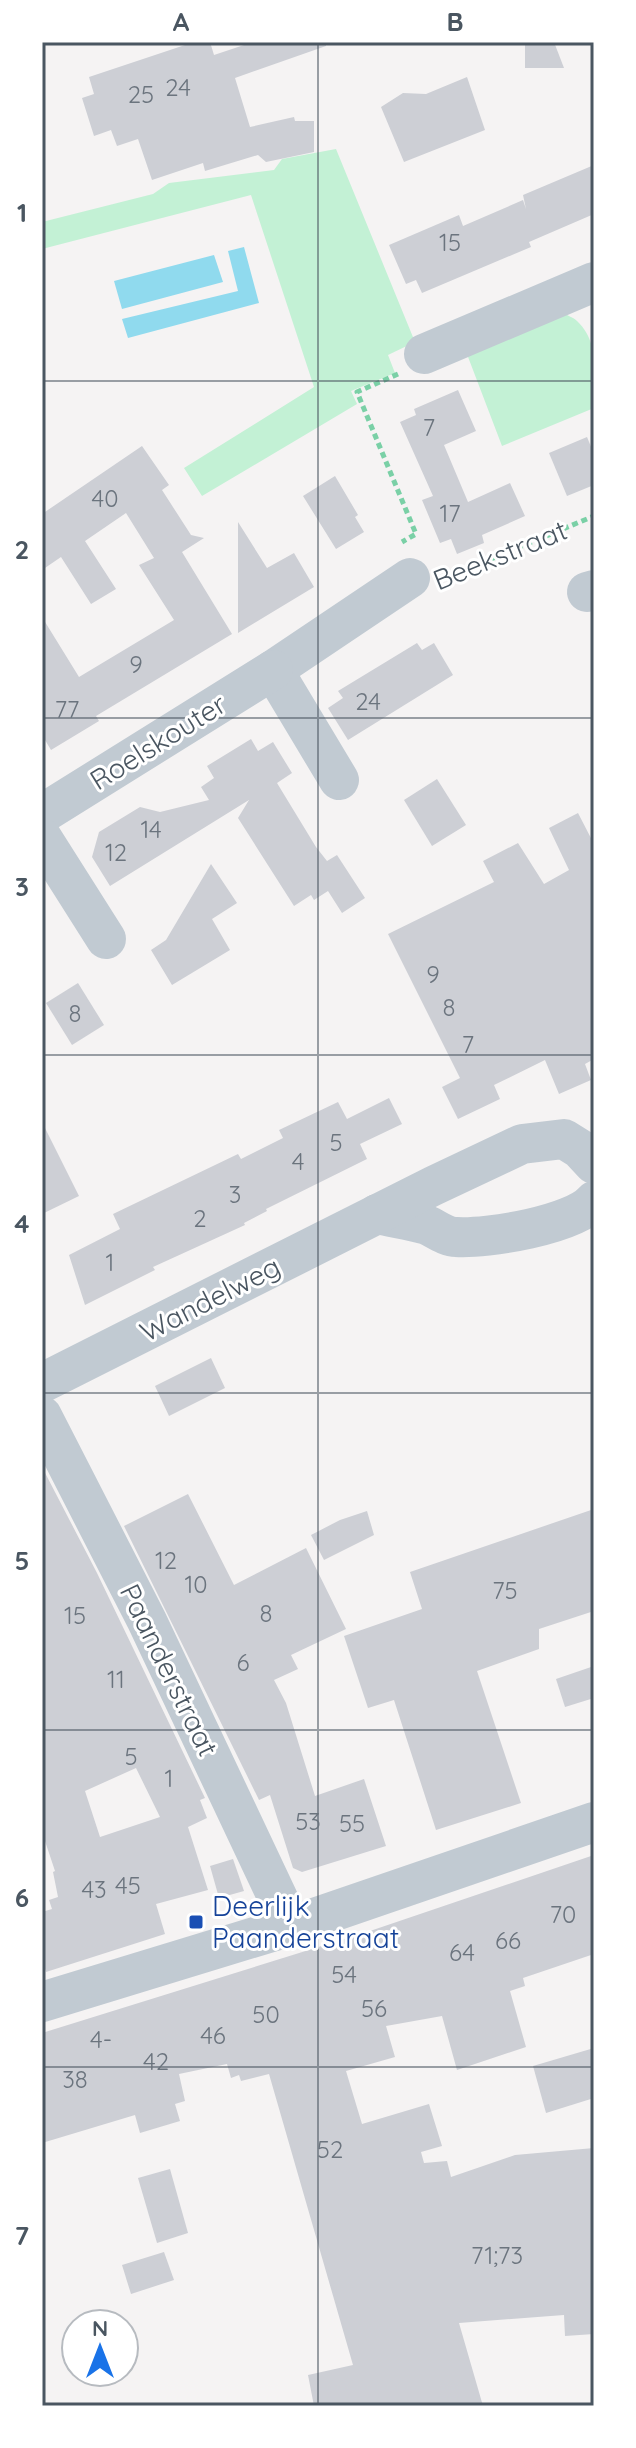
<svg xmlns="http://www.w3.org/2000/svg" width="636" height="2448" viewBox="0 0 636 2448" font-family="Quicksand,sans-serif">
  <rect width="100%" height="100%" fill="#f5f3f3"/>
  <g fill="#c3f1d5">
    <path d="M336,149L415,342L388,355L395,373L351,391L357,404L202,496L184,468L314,387L251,195L42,249V222L153,194L169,183L274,170L282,159Z"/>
    <path d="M561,312C566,315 573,317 577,321C601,343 594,380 594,408L502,446L465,349Z"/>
  </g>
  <g fill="#90daee">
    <path d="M244,247L259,303L128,338L122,319L238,291L228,251Z"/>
    <path d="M214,255L223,282L122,309L114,281Z"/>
  </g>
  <g fill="#cdcfd5" fill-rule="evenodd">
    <path d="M194,42H210L214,55L253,42H326V46L235,78L250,127L294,117L295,121H314V152L266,162L258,155L205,171L203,163L152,180L138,139L117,146L111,130L94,136L82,98L94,94L89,77Z"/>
    <path d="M525,42H554L564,68H525Z"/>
    <path d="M467,77L485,130L404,162L381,107L403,93L426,94Z"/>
    <path d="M594,165V214L529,242L531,247L422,293L416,280L406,284L389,245L459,215L463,226L523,200L526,209L523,195Z"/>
    <path d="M458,390L476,431L444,445L468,502L510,483L525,516L482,535L484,543L457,554L451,539L440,543L422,500L433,496L400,422L416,415L414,409Z"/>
    <path d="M587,437L594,454V485L567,496L549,453Z"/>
    <path d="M142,446L169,485L162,490L191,535L204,538L182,552L232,634L96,716L99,721L51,750L42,735V617L79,677L174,620L139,565L154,558L126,513L85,541L116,589L91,604L61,557L42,570V514Z"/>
    <path d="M335,476L358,515L355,517L364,532L336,549L303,496Z"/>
    <path d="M238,522L267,568L294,553L314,587L238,633Z"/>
    <path d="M417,643L422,650L434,643L453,675L348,740L328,708L343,698L338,691Z"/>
    <path d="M251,739L258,751L273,742L292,773L277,783L316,847L327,861L337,855L365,898L342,913L328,891L314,900L311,895L294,906L238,818L249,800L110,886L92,857L99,832L140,807L160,812L209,800L201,787L214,778L207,766Z"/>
    <path d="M437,779L466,825L432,846L404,800Z"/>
    <path d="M578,813L594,844V1059L585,1064L591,1080L559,1094L545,1060L494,1085L500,1099L458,1119L442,1087L460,1078L388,934L494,882L483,861L518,843L544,884L569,870L549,828Z"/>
    <path d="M211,864L237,903L212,919L230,950L172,985L151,950L166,940Z"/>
    <path d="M78,983L104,1025L72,1045L46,1003Z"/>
    <path d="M389,1098L402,1124L360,1144L367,1159L266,1209L267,1211L244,1223L245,1225L153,1267L155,1270L85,1305L69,1255L120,1229L113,1214L238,1154L241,1159L283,1138L279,1130L338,1102L347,1119Z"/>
    <path d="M42,1122L79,1196L42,1214Z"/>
    <path d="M211,1358L225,1388L169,1416L155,1386Z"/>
    <path d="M42,1467L97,1573L205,1798L200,1800L207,1818L188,1827L208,1890L156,1904L165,1934L46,1972L42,1959V1912L52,1909L49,1900L58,1897L53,1872L55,1871L42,1832ZM136,1768L160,1817L100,1837L85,1791Z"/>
    <path d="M188,1494L234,1585L306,1548L346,1629L291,1655L298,1669L274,1680L286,1703L315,1796L364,1779L386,1846L302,1872L293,1868L270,1795L259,1800L124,1526Z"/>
    <path d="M594,1509V1611L539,1629V1649L477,1671L521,1803L436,1830L394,1700L368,1708L344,1636L422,1609L410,1572Z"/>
    <path d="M367,1511L374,1535L324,1560L311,1535L340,1520Z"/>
    <path d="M594,1666V1698L565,1707L556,1679Z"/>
    <path d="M594,1855V1954L523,1978L525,1986L510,1991L526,2047L457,2070L442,2016L386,2026L395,2057L346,2071L362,2124L429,2104L442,2146L421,2152L424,2163L447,2161L451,2177L515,2155L594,2148V2334L565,2336L564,2315L459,2323L483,2406H314L308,2375L353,2365L269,2074L241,2081L239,2075L231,2078L227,2064L179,2074L185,2101L175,2104L180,2121L140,2133L135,2115L42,2143V2033L370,1931Z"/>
    <path d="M233,1859L244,1891L219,1898L210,1866Z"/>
    <path d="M594,2048V2098L546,2113L533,2066Z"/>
    <path d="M170,2169L188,2233L157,2243L138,2178Z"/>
    <path d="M164,2252L174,2280L131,2294L122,2265Z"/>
  </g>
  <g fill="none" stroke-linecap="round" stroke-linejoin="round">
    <g stroke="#7ad0a6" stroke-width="5" stroke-dasharray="6 4" stroke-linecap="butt">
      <path d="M398,374L357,392L416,534L402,542"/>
      <path d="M443,579L594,516"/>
    </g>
    <g stroke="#c1cad2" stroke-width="40">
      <path d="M424,354L594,282"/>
      <path d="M587,592L594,590"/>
      <path d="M339,780L273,670L410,578"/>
      <path d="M42,814L273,670"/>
      <path d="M42,838L106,939"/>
      <path d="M377,1214C394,1218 411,1220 427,1225C436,1229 446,1237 456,1237C487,1239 574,1225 594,1201"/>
      <path d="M42,1383L433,1186L522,1144L564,1139L580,1149L594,1164"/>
      <path d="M42,1416L147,1621L291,1926"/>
      <path d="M42,2002L291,1926L594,1822"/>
    </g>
  </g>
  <path fill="none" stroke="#4a5661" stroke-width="2" stroke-opacity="0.55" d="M318,42V2406M42,381H594M42,718H594M42,1055H594M42,1393H594M42,1730H594M42,2067H594"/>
  <rect fill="#1a4fb4" stroke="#fff" stroke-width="3" x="188" y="1914" width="16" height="16" rx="4"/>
  <g text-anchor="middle" stroke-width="6" stroke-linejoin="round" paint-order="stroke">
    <g font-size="24" fill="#6b747e">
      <text x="178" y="96">24</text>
      <text x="141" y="103">25</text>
      <text x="450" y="251">15</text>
      <text x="429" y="436">7</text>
      <text x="105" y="507">40</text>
      <text x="450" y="522">17</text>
      <text x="136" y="673">9</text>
      <text x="368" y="710">24</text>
      <text x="67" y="718">77</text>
      <text x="151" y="838">14</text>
      <text x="116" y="861">12</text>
      <text x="433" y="983">9</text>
      <text x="449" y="1016">8</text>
      <text x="75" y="1022">8</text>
      <text x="468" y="1053">7</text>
      <text x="336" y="1151">5</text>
      <text x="298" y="1170">4</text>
      <text x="235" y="1203">3</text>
      <text x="200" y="1227">2</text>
      <text x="110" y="1271">1</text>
      <text x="166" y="1569">12</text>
      <text x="196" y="1593">10</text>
      <text x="505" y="1599">75</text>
      <text x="266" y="1622">8</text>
      <text x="75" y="1624">15</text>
      <text x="243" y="1671">6</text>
      <text x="116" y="1688">11</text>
      <text x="131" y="1765">5</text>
      <text x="169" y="1787">1</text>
      <text x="308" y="1830">53</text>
      <text x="352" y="1832">55</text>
      <text x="128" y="1894">45</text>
      <text x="94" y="1898">43</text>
      <text x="563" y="1923">70</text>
      <text x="508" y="1949">66</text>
      <text x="462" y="1961">64</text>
      <text x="344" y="1983">54</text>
      <text x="374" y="2017">56</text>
      <text x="266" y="2023">50</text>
      <text x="213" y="2044">46</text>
      <text x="101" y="2048">4-</text>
      <text x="156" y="2070">42</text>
      <text x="75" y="2088">38</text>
      <text x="330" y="2158">52</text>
      <text x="497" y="2264">71;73</text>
    </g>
    <g font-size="28" fill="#4a5661" stroke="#fff">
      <text transform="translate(500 555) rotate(-22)" y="10">Beekstraat</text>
      <text transform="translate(158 742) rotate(-32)" y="10">Roelskouter</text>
      <text transform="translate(210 1299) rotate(-27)" y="10">Wandelweg</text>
      <text transform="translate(169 1670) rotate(64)" y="10">Paanderstraat</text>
    </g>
    <g font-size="28" fill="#164399" stroke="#fff" text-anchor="start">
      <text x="212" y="1916">Deerlijk<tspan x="212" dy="32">Paanderstraat</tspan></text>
    </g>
  </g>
  <rect width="636" height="2448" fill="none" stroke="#ffffff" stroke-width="88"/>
  <g transform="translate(100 2348)"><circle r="38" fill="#ffffff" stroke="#b7bbc0" stroke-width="2"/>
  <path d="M0-6L14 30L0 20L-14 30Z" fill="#1a73e8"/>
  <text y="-12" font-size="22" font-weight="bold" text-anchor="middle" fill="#4a5661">N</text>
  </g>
  <rect x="44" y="44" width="548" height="2360" fill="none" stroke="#4a5661" stroke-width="3"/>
  <g font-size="26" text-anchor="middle" font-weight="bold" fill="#4a5661">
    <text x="181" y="31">A</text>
    <text x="455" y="31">B</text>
    <text x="22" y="222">1</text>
    <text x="22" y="559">2</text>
    <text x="22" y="896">3</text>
    <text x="22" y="1233">4</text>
    <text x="22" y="1570">5</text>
    <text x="22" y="1907">6</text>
    <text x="22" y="2245">7</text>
  </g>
</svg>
